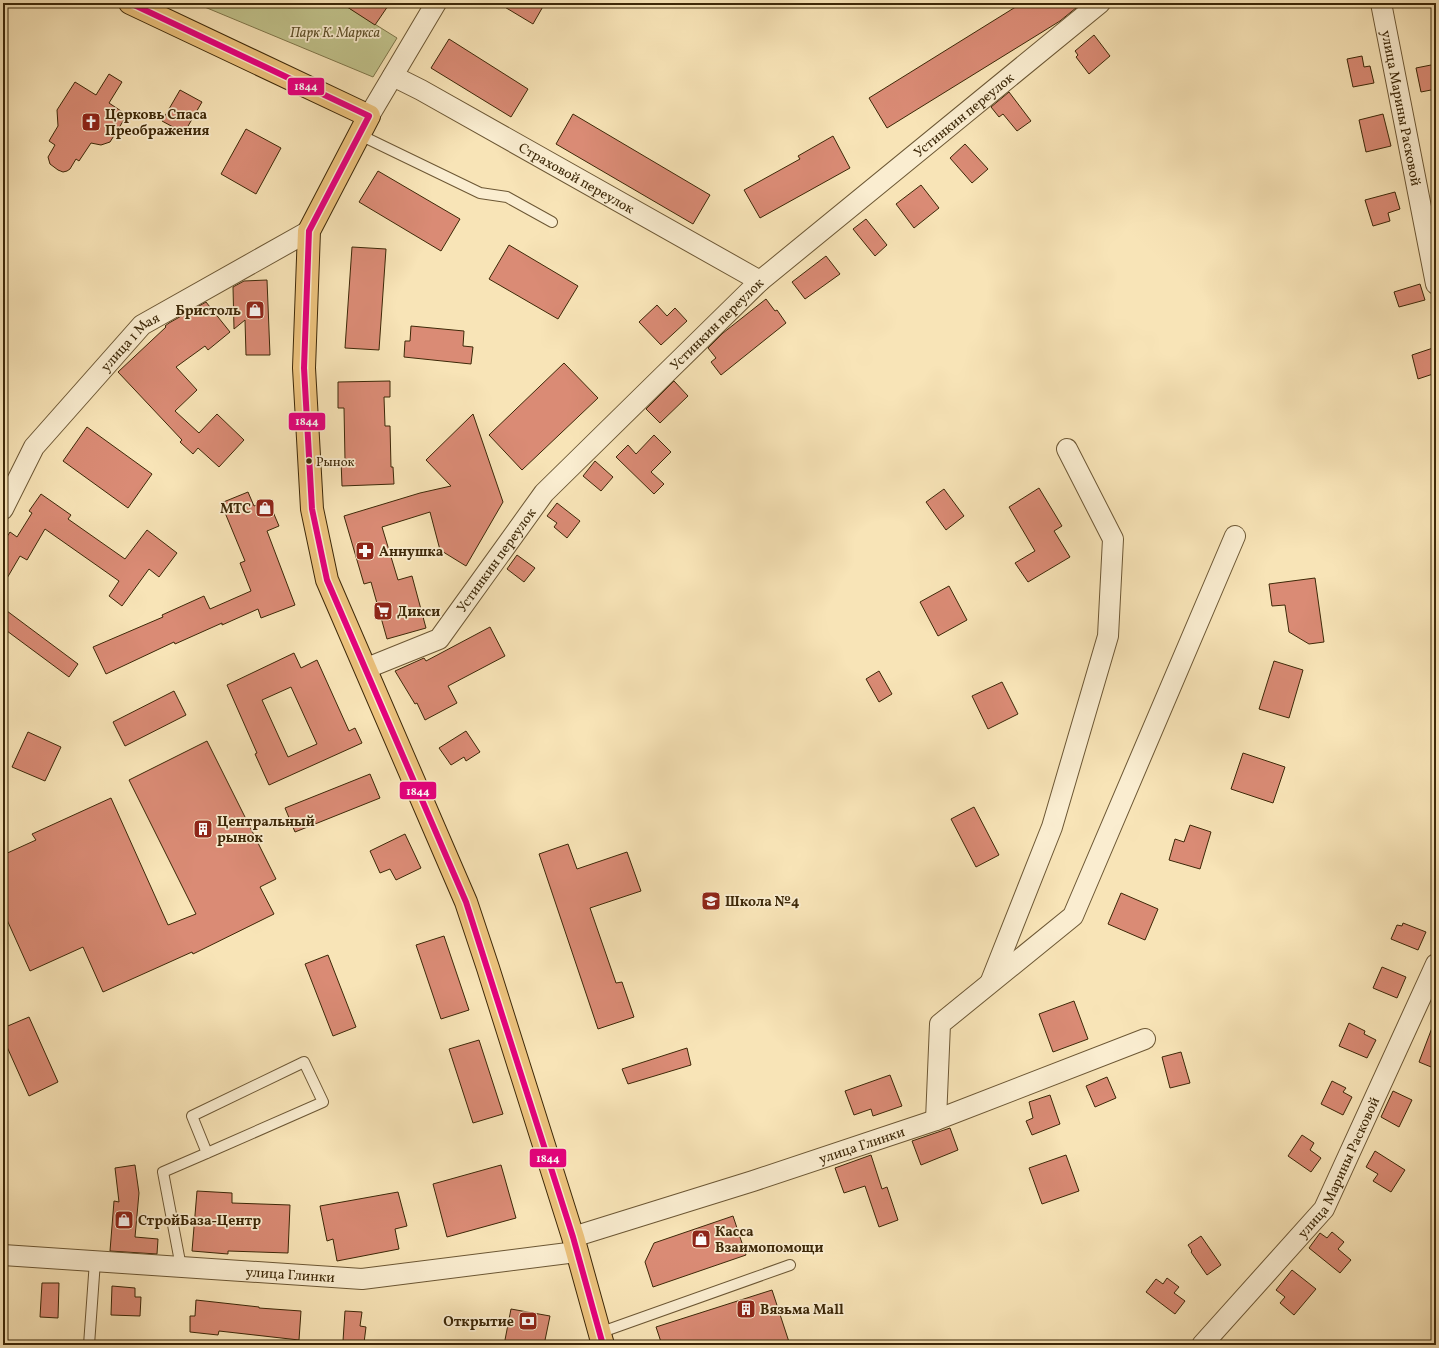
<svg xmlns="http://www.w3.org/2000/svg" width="1439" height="1348" viewBox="0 0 1439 1348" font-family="Vollkorn,serif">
  <rect width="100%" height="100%" fill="#f8e4b7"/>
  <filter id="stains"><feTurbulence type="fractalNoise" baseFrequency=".005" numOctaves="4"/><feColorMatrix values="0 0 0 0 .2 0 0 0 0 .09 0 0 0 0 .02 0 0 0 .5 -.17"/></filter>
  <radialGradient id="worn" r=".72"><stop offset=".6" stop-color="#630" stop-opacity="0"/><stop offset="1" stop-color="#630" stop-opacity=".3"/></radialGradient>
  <path fill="#c1c38c" stroke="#7f764a" d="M195,3H341L397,38L373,77Z"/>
  <g fill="#da8b75" stroke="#3d2808" fill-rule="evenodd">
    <path d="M341,3H390L375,25Z"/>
    <path d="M498,3H545L533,24Z"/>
    <path d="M1022,3H1082L1060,21L887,128L869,98Z"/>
    <path d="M1094,35L1110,56L1089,74L1076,57L1078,55L1075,51Z"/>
    <path d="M449,39L528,89L511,117L431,68Z"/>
    <path d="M1362,56L1364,67L1370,66L1374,83L1353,87L1347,59Z"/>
    <path d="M1436,64V89L1421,92L1416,68Z"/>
    <path d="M109,74L122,82L109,103L127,115L110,142L101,145L91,143L79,161L76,159L70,169L67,171L63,172L58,170L50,164L48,157L55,145L49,141L58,126L57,110L75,82L96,95Z"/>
    <path d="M180,90L202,102L184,133L162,121Z"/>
    <path d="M1009,92L1031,121L1017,131L1003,114L999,117L991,107Z"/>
    <path d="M573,114L710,195L693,224L556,144Z"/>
    <path d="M1383,114L1391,146L1366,152L1359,120Z"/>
    <path d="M246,129L281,148L256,194L221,174Z"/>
    <path d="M833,136L850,168L760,218L744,190L800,159L798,156Z"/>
    <path d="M965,144L988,169L972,183L950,158Z"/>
    <path d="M378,171L460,219L441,251L359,202Z"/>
    <path d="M921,185L939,208L914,228L896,204Z"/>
    <path d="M1395,192L1400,209L1388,213L1390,221L1373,226L1365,200Z"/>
    <path d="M866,219L887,245L875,256L853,229Z"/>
    <path d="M509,245L578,286L558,319L489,279Z"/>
    <path d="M352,247L386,249L379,350L345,348Z"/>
    <path d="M826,256L840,274L805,299L792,282Z"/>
    <path d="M267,280L270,355H246L245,320L234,329L233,287L244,281Z"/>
    <path d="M1420,284L1425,300L1399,307L1394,292Z"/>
    <path d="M766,299L775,311L777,310L786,323L721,375L711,362L716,358L708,348L723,333Z"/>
    <path d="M206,302L230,332L208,350L205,346L176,367L197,390L175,411L199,433L217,414L244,440L219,467L198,448L193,454L180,442L182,440L118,372L166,327L165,326L169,323Z"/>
    <path d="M657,305L667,316L675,308L687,321L661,345L639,322Z"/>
    <path d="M411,326L464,331L463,346L473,347L471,364L404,357L405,341H410Z"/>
    <path d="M1433,348L1436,358V373L1418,379L1412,355Z"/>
    <path d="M564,363L598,398L522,470L489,435Z"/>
    <path d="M390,381V397H384L385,426H390L391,467H393L394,484L342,486L341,460H345L344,408H338V382Z"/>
    <path d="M674,381L688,396L660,423L646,409Z"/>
    <path d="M473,414L503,502L466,566L440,550L430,512L382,527L398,580L412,576L426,628L387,639L371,582L364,584L344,516L420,493L451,486L426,460Z"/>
    <path d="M87,427L152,474L128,508L63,461Z"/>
    <path d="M654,435L671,452L651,472L664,484L654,494L616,457L628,445L636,454Z"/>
    <path d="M595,461L613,477L601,491L583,476Z"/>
    <path d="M1039,488L1062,526L1054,531L1070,557L1028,582L1015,563L1035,551L1009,507Z"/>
    <path d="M944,489L964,516L946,530L926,502Z"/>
    <path d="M248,492L254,506L268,500L279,526L267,531L295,605L261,618L258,609L222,625V623L175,644L174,642L106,674L93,647L163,617L162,615L204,596L210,609L251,591L240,563L245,561L221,503Z"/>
    <path d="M41,494L71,515L68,519L125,559L147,530L177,553L159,577L149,569L122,606L109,596L119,581L45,529L27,560L20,556L3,585V543L10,532L17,537L32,513L29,511Z"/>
    <path d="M557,503L580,521L567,538L554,527L557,523L547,516Z"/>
    <path d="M517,555L535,568L524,582L507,569Z"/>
    <path d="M1315,578L1324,642L1309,644L1289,632L1285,605L1272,606L1269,584Z"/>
    <path d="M949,586L967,620L938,636L920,602Z"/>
    <path d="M3,608L78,664L69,677L3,628Z"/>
    <path d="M490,627L505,656L448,686L457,703L425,720L417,703L415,704L395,671L424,658L426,661Z"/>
    <path d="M294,653L301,668L317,660L349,731L355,728L362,743L269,785L255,754L257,753L227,685ZM291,687L317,744L288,757L262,700Z"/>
    <path d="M1274,661L1303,670L1289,718L1259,709Z"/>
    <path d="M879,671L892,694L879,702L866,679Z"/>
    <path d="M1002,682L1018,714L988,729L972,696Z"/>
    <path d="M174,691L186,715L125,746L113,722Z"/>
    <path d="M466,731L480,752L466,761L464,757L451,765L439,748Z"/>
    <path d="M28,732L61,747L45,781L12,767Z"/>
    <path d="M207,741L276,879L260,887L274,914L193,954L192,952L103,992L83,947L30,971L3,911V855L36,840L32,834L111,798L168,925L196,914L129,780Z"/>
    <path d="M1243,753L1285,767L1273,803L1231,789Z"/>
    <path d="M370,774L380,798L295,832L285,808Z"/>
    <path d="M974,807L999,855L976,867L951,819Z"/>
    <path d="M1190,825L1211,832L1200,869L1169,860L1175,839L1184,842Z"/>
    <path d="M405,834L421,868L396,880L390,869L380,873L370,851Z"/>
    <path d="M568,844L577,869L627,852L641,891L590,908L616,983L622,982L634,1017L598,1029L539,854Z"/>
    <path d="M1121,893L1158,909L1145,940L1108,924Z"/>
    <path d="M1403,923L1426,932L1418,950L1391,939L1397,925L1402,926Z"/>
    <path d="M444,936L469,1010L441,1019L416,945Z"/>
    <path d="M328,955L356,1027L333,1036L305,964Z"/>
    <path d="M1382,967L1406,977L1397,998L1373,988Z"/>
    <path d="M1074,1001L1088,1039L1053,1052L1039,1014Z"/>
    <path d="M29,1017L58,1082L29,1096L3,1038V1028Z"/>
    <path d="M1435,1020H1436V1069L1419,1062Z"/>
    <path d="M1349,1023L1365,1031L1364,1034L1376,1040L1367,1058L1339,1046Z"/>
    <path d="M479,1040L503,1114L473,1123L449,1049Z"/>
    <path d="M687,1048L691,1065L628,1084L622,1069Z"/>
    <path d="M1181,1052L1190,1083L1170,1088L1162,1057Z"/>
    <path d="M890,1075L902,1106L873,1116L871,1109L854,1115L845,1091Z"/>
    <path d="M1107,1077L1116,1098L1095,1107L1086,1086Z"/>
    <path d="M1332,1081L1346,1088L1343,1092L1352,1097L1343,1115L1321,1104Z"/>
    <path d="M1393,1091L1412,1100L1399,1127L1381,1117Z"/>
    <path d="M1050,1095L1060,1124L1032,1135L1026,1121L1033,1118L1029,1102Z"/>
    <path d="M950,1128L958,1150L921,1165L912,1141Z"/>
    <path d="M1302,1135L1314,1143L1310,1150L1321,1158L1311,1172L1288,1156Z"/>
    <path d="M1375,1151L1405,1170L1391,1192L1373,1181L1378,1174L1366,1167Z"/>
    <path d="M871,1155L882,1189L887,1187L898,1220L879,1227L865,1186L844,1193L835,1168Z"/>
    <path d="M1066,1155L1079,1191L1042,1204L1029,1168Z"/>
    <path d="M135,1165L139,1193L135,1237L158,1239L157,1254L110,1251L114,1201L119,1202L115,1168Z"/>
    <path d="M501,1165L516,1218L447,1237L433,1184Z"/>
    <path d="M197,1191L232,1193V1203L290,1205L288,1253L228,1251V1254L192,1251Z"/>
    <path d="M398,1192L407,1226L395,1229L399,1249L337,1261L333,1239L327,1241L320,1206Z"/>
    <path d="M733,1216L746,1255L653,1287L645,1262L654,1243Z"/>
    <path d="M1332,1232L1344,1242L1338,1249L1351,1260L1340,1273L1309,1248L1320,1233L1327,1238Z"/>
    <path d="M1201,1236L1221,1265L1207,1275L1191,1252L1192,1251L1188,1245Z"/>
    <path d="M1292,1270L1316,1289L1294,1315L1280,1303L1285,1297L1276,1290Z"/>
    <path d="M1167,1278L1179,1287L1174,1293L1185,1301L1175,1314L1146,1292L1156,1279L1163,1284Z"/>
    <path d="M42,1283H59L58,1318L40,1317Z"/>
    <path d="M112,1286L135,1288V1297H141L140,1316L111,1315Z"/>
    <path d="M772,1290L790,1345H662L656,1327Z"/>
    <path d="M196,1300L259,1307V1308L301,1311L299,1340L219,1331L218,1335L190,1332V1316H195Z"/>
    <path d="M511,1309L550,1316L544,1345H504Z"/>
    <path d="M345,1311L362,1312L360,1326L366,1327L364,1343L343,1341Z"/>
  </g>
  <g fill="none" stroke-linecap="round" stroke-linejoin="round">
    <g stroke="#6c5734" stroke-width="12">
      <g id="lane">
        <path d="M360,135L480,193L507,197L552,222"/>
        <path d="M181,1267L163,1172L207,1153L323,1102L304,1062L192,1116L207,1153"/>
        <path d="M599,1333L790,1265"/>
        <path d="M89,1345L95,1261"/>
      </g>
    </g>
    <g stroke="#6c5734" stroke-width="22">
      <g id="street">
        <path id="s1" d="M1381,3L1436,284"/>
        <path id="s2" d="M393,76L421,90L760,281"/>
        <path d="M369,116L436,3"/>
        <path id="s3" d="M3,509L34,447L142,325L309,231"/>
        <path id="s4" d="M367,668L439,639L544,493L760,281L1100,3"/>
        <path d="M991,981L1052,827L1108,636L1113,539L1067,449"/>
        <path d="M936,1120L940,1024L1073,916L1235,536"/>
        <path id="s5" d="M573,1237L753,1181L936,1120L1145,1039"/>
        <path id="s6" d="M3,1255L362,1279L576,1252"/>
        <path id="s7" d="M1202,1345L1324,1209L1436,964"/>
      </g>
    </g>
    <g stroke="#3d2808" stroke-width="24">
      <path id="primary" d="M130,3L369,116L309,231L304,368L312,509L327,580L466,902L488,968L573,1237L603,1345"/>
    </g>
    <use href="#lane" stroke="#faedd0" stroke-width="10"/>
    <use href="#street" stroke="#faedd0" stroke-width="20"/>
    <use href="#primary" stroke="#ecc27c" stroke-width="22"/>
    <g stroke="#faedd0" stroke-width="9">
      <path id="bus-1" d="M130,3L369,116L309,231L304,368L312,509L327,580L466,902L573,1237L603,1345"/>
    </g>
    <use href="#bus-1" stroke="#e5007d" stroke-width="6"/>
  </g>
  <defs>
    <g id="church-square" transform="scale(1)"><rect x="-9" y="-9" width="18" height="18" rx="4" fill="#8f2418" stroke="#faedd0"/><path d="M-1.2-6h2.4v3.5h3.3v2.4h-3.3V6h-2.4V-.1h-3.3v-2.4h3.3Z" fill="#fff"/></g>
    <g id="shop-square" transform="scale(1)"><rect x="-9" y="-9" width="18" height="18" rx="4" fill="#8f2418" stroke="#faedd0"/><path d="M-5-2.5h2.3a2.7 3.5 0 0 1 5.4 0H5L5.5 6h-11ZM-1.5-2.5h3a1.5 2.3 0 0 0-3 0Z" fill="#fff"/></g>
    <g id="pharmacy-square" transform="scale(1)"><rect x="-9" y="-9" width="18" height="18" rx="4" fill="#8f2418" stroke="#faedd0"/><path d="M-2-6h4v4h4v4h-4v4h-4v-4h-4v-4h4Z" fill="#fff"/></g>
    <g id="supermarket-square" transform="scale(1)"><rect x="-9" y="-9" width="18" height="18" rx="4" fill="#8f2418" stroke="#faedd0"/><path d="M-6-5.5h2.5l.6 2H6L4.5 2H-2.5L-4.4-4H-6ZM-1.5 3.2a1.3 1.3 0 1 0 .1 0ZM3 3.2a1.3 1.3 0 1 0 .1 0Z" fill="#fff"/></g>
    <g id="building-square" transform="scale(1)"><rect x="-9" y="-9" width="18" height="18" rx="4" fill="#8f2418" stroke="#faedd0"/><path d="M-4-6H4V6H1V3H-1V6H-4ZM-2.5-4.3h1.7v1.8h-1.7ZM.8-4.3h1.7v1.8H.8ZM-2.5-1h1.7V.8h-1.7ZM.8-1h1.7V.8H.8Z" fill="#fff"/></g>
    <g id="school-square" transform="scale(1)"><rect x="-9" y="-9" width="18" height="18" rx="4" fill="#8f2418" stroke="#faedd0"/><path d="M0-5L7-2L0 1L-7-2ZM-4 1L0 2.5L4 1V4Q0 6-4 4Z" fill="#fff"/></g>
    <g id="bank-square" transform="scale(1)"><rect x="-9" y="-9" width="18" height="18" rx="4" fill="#8f2418" stroke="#faedd0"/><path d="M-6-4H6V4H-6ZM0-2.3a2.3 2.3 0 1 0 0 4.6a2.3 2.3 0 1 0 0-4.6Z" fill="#fff"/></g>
  </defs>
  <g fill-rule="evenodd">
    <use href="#church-square" x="91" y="122"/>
    <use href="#shop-square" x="255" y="310"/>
    <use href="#shop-square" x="265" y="508"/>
    <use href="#pharmacy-square" x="365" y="551"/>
    <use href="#supermarket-square" x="383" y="611"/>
    <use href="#building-square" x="203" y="829"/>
    <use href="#school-square" x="711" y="901"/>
    <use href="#shop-square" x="124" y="1220"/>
    <use href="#shop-square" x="701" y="1239"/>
    <use href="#building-square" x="746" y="1309"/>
    <use href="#bank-square" x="528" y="1321"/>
  </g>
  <circle fill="#3d2808" stroke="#faedd0" stroke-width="1.5" cx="309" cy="461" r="3.5"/>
  <g text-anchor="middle" stroke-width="3.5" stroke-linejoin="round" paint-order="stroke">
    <g font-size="13" fill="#3d2808" stroke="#faedd0" text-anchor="start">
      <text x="316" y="466">Рынок</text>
    </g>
    <g font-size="14" font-style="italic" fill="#5e4f29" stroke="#faedd0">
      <text x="335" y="37">Парк К. Маркса</text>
    </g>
    <g font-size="14" fill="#3d2808" stroke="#faedd0">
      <text dy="5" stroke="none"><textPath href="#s1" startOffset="107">улица Марины Расковой</textPath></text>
      <text dy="5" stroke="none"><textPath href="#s4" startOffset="823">Устинкин переулок</textPath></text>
      <text dy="5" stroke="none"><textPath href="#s2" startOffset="210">Страховой переулок</textPath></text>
      <text dy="5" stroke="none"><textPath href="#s4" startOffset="499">Устинкин переулок</textPath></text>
      <text dy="5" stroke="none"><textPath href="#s3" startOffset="212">улица 1 Мая</textPath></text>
      <text dy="5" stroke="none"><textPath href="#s4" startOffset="175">Устинкин переулок</textPath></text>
      <text dy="5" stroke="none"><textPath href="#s5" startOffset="303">улица Глинки</textPath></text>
      <text dy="5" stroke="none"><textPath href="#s7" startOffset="226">улица Марины Расковой</textPath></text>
      <text dy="5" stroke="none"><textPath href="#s6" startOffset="288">улица Глинки</textPath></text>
    </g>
    <g font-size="14" font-weight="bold" fill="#3d2808" stroke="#faedd0" text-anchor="start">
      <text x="105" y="119">Церковь Спаса<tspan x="105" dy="16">Преображения</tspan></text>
      <text x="241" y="315" text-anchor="end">Бристоль</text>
      <text x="251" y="513" text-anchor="end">МТС</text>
      <text x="379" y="556">Аннушка</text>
      <text x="397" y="616">Дикси</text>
      <text x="217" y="826">Центральный<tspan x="217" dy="16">рынок</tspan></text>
      <text x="725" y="906">Школа №4</text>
      <text x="138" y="1225">СтройБаза-Центр</text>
      <text x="715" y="1236">Касса<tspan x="715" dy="16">Взаимопомощи</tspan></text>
      <text x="760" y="1314">Вязьма Mall</text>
      <text x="514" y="1326" text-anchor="end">Открытие</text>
    </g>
  </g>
  <g stroke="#faedd0" stroke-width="1.5">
    <rect x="287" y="77" width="38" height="19" rx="4" fill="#e5007d"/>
    <rect x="288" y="412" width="38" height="19" rx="4" fill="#e5007d"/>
    <rect x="399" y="781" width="38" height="19" rx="4" fill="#e5007d"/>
    <rect x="529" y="1148" width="38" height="20" rx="4" fill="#e5007d"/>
  </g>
  <g font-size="11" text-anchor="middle" font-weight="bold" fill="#fff">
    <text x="306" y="90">1844</text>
    <text x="307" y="425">1844</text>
    <text x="418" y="795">1844</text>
    <text x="548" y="1162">1844</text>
  </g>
  <rect width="1439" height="1348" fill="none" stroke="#f8e4b7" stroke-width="16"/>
  <rect x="4" y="4" width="1431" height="1340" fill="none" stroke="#3d2808" stroke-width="2"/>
  <rect x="8" y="8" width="1423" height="1332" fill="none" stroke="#3d2808"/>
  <rect width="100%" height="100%" filter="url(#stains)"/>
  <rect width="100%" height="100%" fill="url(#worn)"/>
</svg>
